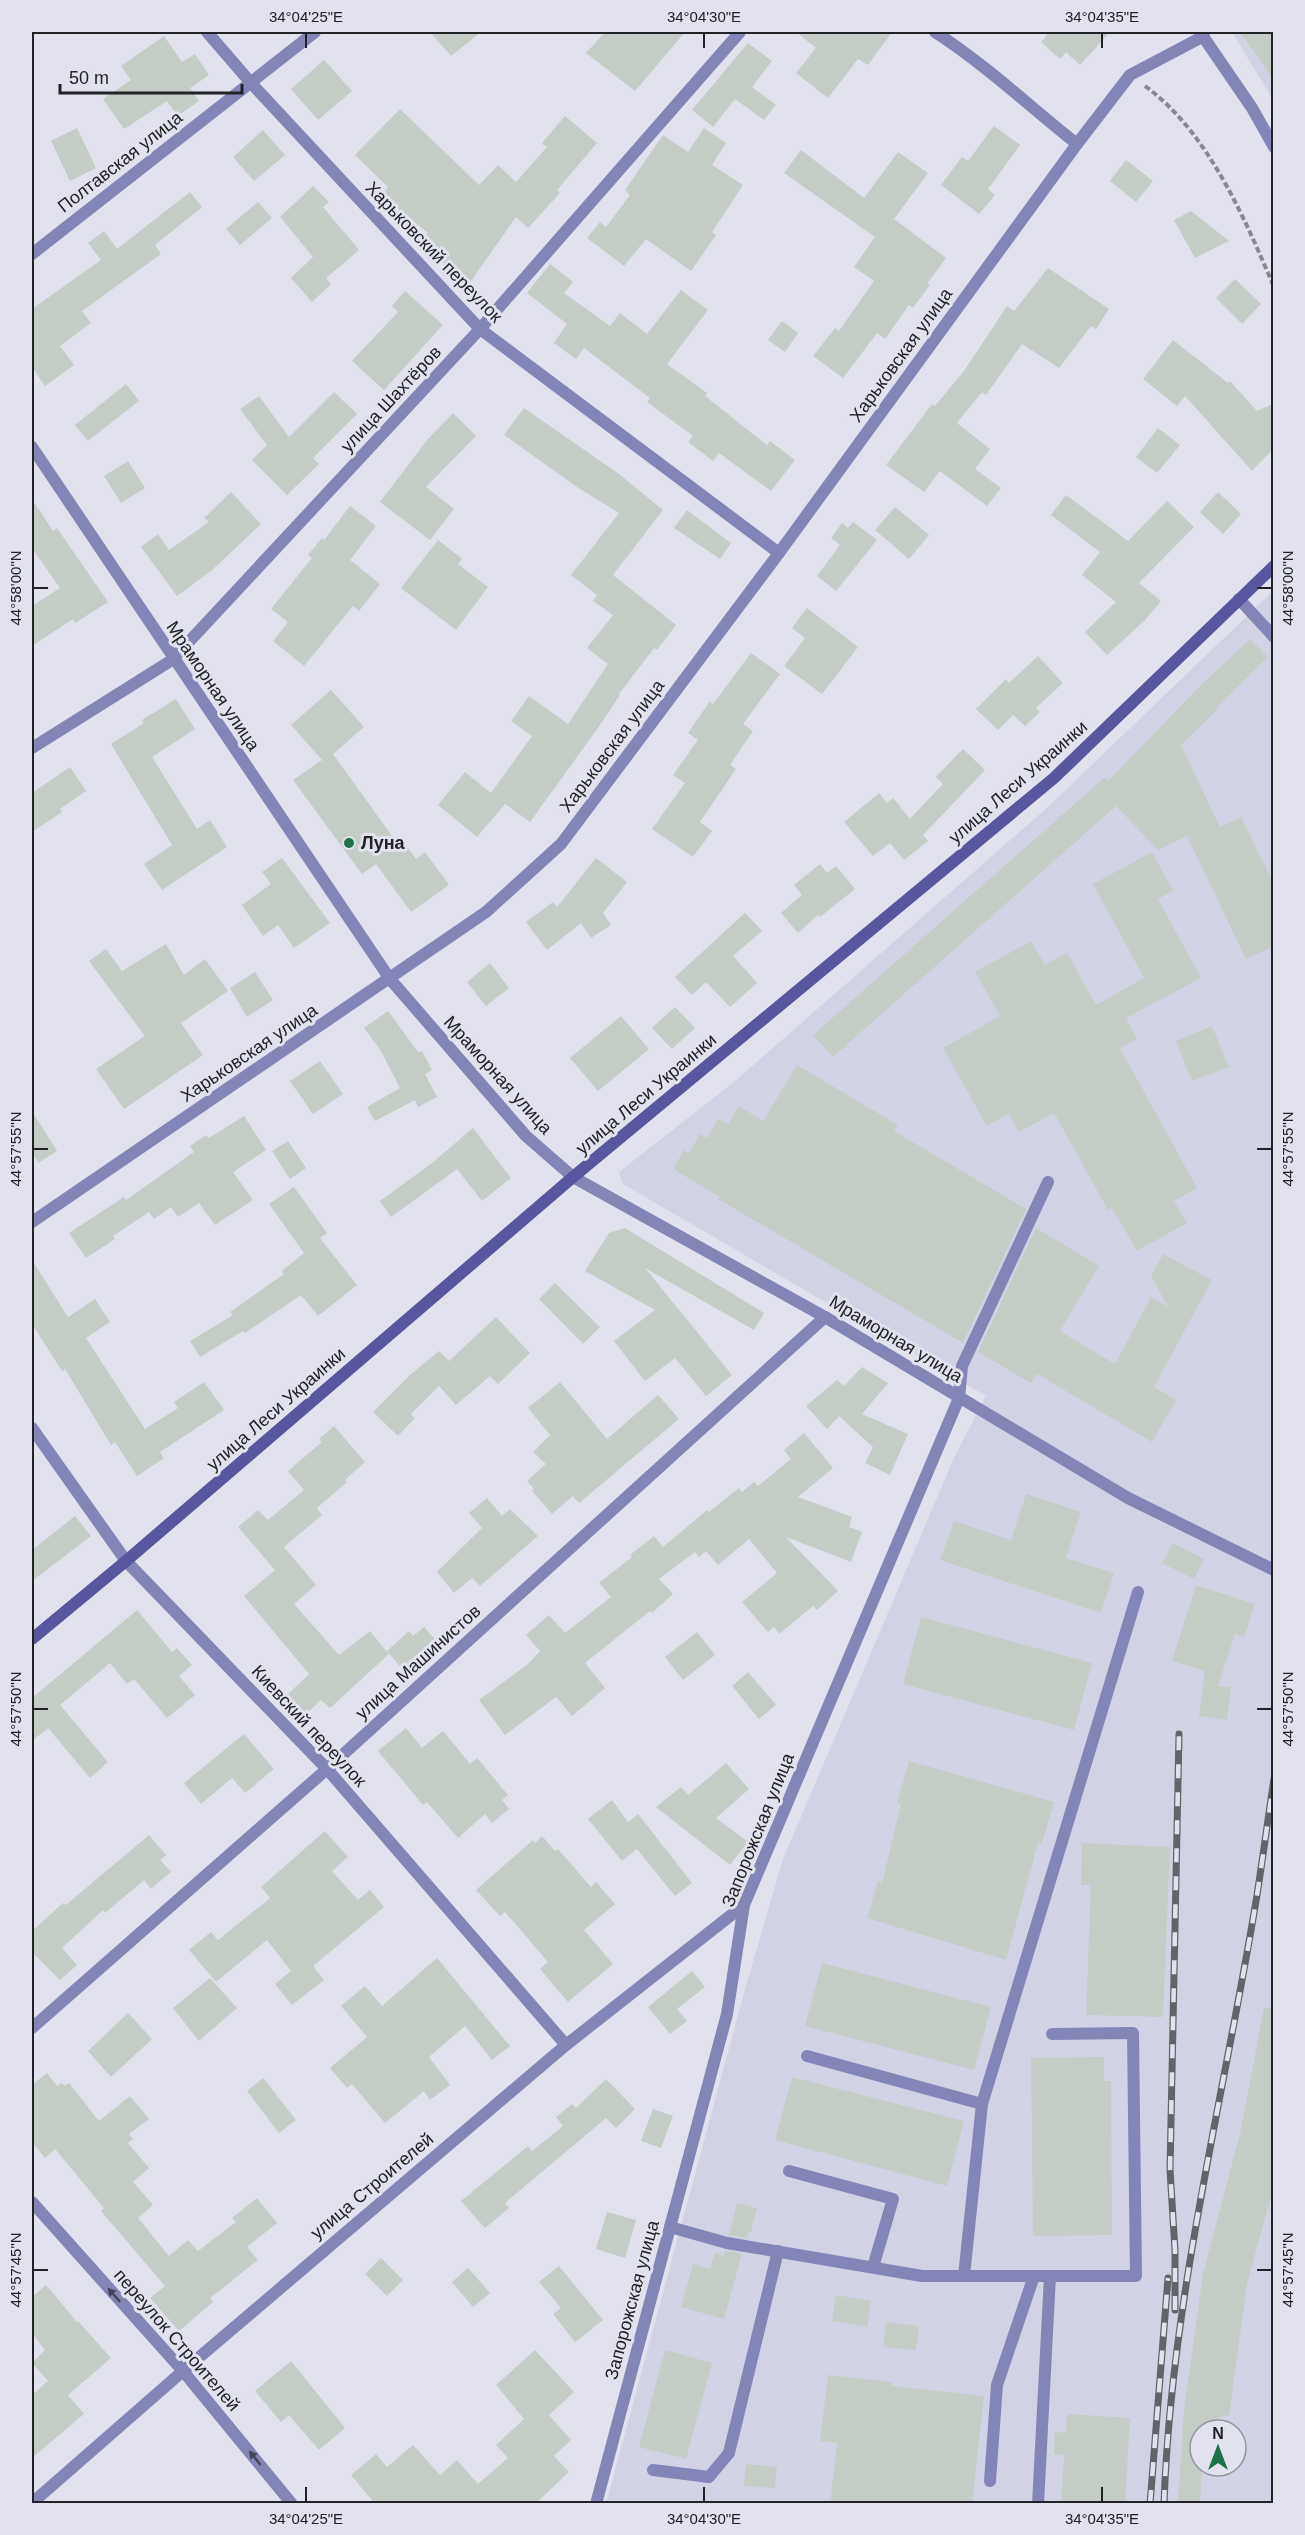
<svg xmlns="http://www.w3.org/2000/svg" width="1305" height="2535" viewBox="0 0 1305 2535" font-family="Helvetica,sans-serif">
  <rect width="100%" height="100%" fill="#e1e2ed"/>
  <g fill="#d1d3e4" fill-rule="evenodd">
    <path d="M1232,32H1273V100Z"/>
    <path d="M1273,591V2503L606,2504L745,1989L783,1859L954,1458L986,1396L623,1184L619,1172L734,1082L1049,806ZM1200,2430H1236V2466H1200Z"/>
  </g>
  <g fill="#c3cdc6">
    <path d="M430,32H481L451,56Z"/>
    <path d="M605,32H685L635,91L586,53Z"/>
    <path d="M796,32H892L868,65L858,59L828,98L796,73L816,48Z"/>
    <path d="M1042,32H1110L1080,65L1066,52L1060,59L1041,42L1047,35Z"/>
    <path d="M1240,32H1274V81Z"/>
    <path d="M164,36L182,62L195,54L209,75L190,88L199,101L178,116L167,101L124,129L103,99L131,80L121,66Z"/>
    <path d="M748,43L772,61L752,87L776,105L764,120L735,99L713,127L692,110Z"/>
    <path d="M324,60L352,91L318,120L291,89Z"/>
    <path d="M400,109L479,185L498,165L516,182L547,147L542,143L565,116L597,143L557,190L560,193L528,228L516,217L471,281L418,245L428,233L382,195L388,187L355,155Z"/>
    <path d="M994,126L1020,145L988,189L995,195L979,214L941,185L962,157L968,161Z"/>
    <path d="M77,128L96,168L70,181L51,141Z"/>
    <path d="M704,128L726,143L712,165L743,185L712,232L716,235L691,271L646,239L624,266L587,238L600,222L606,227L630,195L625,190L663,135L688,152Z"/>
    <path d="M263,130L285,155L254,181L233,157Z"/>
    <path d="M801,150L864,198L898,152L928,173L894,219L946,258L927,284L930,285L913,308L909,305L885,339L877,333L843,378L813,356L835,328L839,331L874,281L854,267L875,237L784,173Z"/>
    <path d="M1126,160L1153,181L1136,202L1110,181Z"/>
    <path d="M313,186L329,202L323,207L359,250L326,278L331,284L312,302L291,278L313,257L280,217Z"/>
    <path d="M190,192L202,207L155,245L161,254L82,311L91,323L60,346L74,365L45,386L32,367V309L101,260L88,243L104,231L117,249Z"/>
    <path d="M258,202L272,218L240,245L226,229Z"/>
    <path d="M1191,211L1229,241L1195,258L1174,220Z"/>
    <path d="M550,264L573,282L564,293L610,326L620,313L647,334L681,290L708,310L667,364L707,393L705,396L767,445L770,441L795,460L771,491L719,453L713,461L688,442L693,436L647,402L650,398L584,348L576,359L554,343L567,324L527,293Z"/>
    <path d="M1048,268L1109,309L1096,329L1091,326L1059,368L1022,344L986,395L982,392L957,423L990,449L975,469L1001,488L987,506L940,471L924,492L886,465L932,404L935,406L964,371L1007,306L1014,311Z"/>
    <path d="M1235,279L1261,304L1242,324L1216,298Z"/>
    <path d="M405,291L443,325L384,390L352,361L398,312L392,306Z"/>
    <path d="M782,321L798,333L785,352L768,340Z"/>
    <path d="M1173,340L1228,383L1230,381L1257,411L1274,403V448L1252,471L1185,396L1177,406L1143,379Z"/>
    <path d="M126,384L139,401L88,441L75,425Z"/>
    <path d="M334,392L357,414L313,458L319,464L287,495L252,460L267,445L240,409L259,396L289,437Z"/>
    <path d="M524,408L619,474L663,510L613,575L676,625L657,650L654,648L619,694L620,695L600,725L530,822L494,796L505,804L477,837L438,805L465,772L491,793L532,736L511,721L529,696L568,724L608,664L587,648L613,615L593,601L597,595L571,575L619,513L577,487L504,435Z"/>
    <path d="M453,413L476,436L426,487L454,509L430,540L380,502L428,439Z"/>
    <path d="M1158,428L1180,445L1157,473L1136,457Z"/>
    <path d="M128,461L145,488L121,503L104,476Z"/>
    <path d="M231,492L261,524L211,571L177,596L141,547L158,534L169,550L209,522L204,518Z"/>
    <path d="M1218,492L1241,514L1223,534L1200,512Z"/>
    <path d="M1066,495L1128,541L1167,501L1194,527L1139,583L1161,601L1144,621L1107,655L1085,632L1116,602L1082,575L1100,552L1051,515Z"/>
    <path d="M32,499L53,531L57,528L108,602L75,623L73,619L32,646V606L60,588L32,548Z"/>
    <path d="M350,506L376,526L350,560L380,584L359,611L353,606L304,666L273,641L288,622L271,609L312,558L308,555L322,538L324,540Z"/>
    <path d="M895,507L929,535L909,559L875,530Z"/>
    <path d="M687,510L731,543L720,559L674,528Z"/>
    <path d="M853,522L877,540L836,591L817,576L840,545L831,538L842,523L848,528Z"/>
    <path d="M438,540L462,559L458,564L488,587L456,630L401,588Z"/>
    <path d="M807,608L858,647L822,694L784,666L805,638L792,628Z"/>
    <path d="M1250,639L1268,657L1216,708L1218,709L1181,745L1220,827L1241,817L1274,884V946L1246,959L1187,836L1158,850L1116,806L833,1057L813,1035L1105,777L1108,781L1201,685Z"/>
    <path d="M751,653L780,674L743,724L753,731L730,765L736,769L700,822L712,831L693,857L652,829L685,783L673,775L698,740L688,733L710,701L713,704Z"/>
    <path d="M1038,656L1063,683L1036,708L1040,712L1025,726L1013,715L998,730L976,709L1006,679L1009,683Z"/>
    <path d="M331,690L364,727L333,754L400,847L405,844L416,859L425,852L449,885L411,912L376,864L362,874L293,780L322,760L291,725Z"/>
    <path d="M176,699L195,729L152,757L197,829L210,820L227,847L162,890L144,864L172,845L111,744L144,723L142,720Z"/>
    <path d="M963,749L985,770L923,835L928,841L904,860L890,843L873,856L844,822L879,793L887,803L893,798L910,819L943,784L936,777Z"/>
    <path d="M70,767L86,791L60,809L62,812L32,832V793Z"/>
    <path d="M1152,852L1173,891L1158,899L1201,978L1126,1018L1137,1039L1120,1048L1197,1188L1174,1201L1187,1223L1137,1251L1112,1208L1108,1210L1054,1113L1019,1132L1009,1114L987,1126L943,1048L1000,1016L975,972L1031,941L1045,965L1067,953L1096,1005L1144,978L1093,884Z"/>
    <path d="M282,858L330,923L294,948L278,925L263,936L242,905L271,884L262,872Z"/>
    <path d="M596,858L627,882L603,913L611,925L591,938L581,923L547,950L526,922L553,902L557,907Z"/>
    <path d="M820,864L827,873L836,866L855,889L820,917L818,915L798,933L781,913L802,895L794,885Z"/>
    <path d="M745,913L762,931L733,956L757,983L730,1007L706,982L692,995L675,977Z"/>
    <path d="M166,944L184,975L205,959L228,991L181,1023L203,1055L124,1109L96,1069L145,1036L89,961L106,949L122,971Z"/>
    <path d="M490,963L509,988L486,1006L467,982Z"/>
    <path d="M255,972L273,1000L247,1017L230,988Z"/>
    <path d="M675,1007L695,1028L672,1049L652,1028Z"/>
    <path d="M388,1011L418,1052L422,1051L432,1070L425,1074L437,1097L418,1107L415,1100L375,1121L367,1107L400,1088L381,1051L364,1028Z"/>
    <path d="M621,1016L649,1049L598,1091L570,1058Z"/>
    <path d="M1212,1026L1229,1067L1192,1081L1176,1041Z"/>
    <path d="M320,1061L343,1094L313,1114L290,1081Z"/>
    <path d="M797,1065L898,1125L894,1131L1026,1209L963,1343L718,1199L720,1197L673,1169L684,1150L689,1153L700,1134L707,1138L718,1119L728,1124L739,1106L763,1121Z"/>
    <path d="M32,1111L57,1151L38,1163L32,1152Z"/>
    <path d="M244,1116L266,1150L233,1172L253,1200L215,1225L199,1203L178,1217L171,1207L154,1219L149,1212L113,1236L115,1239L86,1258L69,1233L124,1197L126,1200L194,1152L190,1146L206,1135L209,1138Z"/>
    <path d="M473,1128L511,1178L482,1201L457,1169L391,1217L380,1201L432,1163Z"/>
    <path d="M288,1141L306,1168L290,1179L272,1151Z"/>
    <path d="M294,1187L327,1233L320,1238L357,1285L318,1316L301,1295L245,1333L243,1331L200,1357L190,1341L233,1315L230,1312L284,1274L282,1271L304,1253L269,1204Z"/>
    <path d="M625,1228L764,1313L754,1330L645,1268L732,1375L706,1396L675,1358L645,1381L614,1341L655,1310L585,1271L609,1233Z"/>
    <path d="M1036,1228L1099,1266L1060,1331L1115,1364L1151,1297L1168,1307L1151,1276L1163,1254L1212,1280L1154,1387L1176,1400L1152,1442L1037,1374L1031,1383L978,1352Z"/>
    <path d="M32,1260L68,1317L95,1299L110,1322L86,1338L145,1429L178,1408L174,1402L204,1382L224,1410L160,1452L164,1458L137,1476L115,1442L111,1445L65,1369L62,1371L32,1324Z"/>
    <path d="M555,1283L600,1327L583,1344L539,1299Z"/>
    <path d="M496,1317L530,1353L498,1384L490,1376L456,1405L439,1386L411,1414L415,1418L398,1436L373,1412L410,1375L439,1351L449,1361Z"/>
    <path d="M862,1367L888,1383L862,1414L908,1434L890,1475L865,1463L873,1447L839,1416L827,1429L806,1406L837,1380L844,1386Z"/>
    <path d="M560,1382L607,1439L658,1395L679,1419L579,1503L573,1496L552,1514L532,1491L534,1489L527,1481L546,1464L533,1452L550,1435L528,1408Z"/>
    <path d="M334,1426L365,1462L345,1480L347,1482L317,1508L322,1515L284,1547L316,1585L294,1604L339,1655L370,1631L389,1654L330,1708L321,1700L304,1716L286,1696L309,1674L244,1596L275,1570L238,1527L258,1510L268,1520L304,1490L288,1471L322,1442L319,1439Z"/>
    <path d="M804,1433L833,1468L798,1497L852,1517L849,1527L862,1532L851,1562L786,1537L838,1591L817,1610L813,1606L779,1634L774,1627L768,1632L742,1602L777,1573L749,1539L718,1565L706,1551L699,1557L695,1552L659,1579L673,1594L652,1613L650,1611L585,1663L605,1688L572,1716L556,1697L505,1735L479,1700L528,1664L540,1651L526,1635L549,1615L565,1633L611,1597L599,1583L632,1557L630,1555L654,1536L663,1547L707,1510L709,1512L739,1488L742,1492L754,1482L758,1486L791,1459L784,1450Z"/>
    <path d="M1026,1494L1081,1512L1066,1558L1114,1573L1101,1613L940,1560L954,1521L1011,1540Z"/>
    <path d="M487,1498L502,1516L510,1509L538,1536L480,1586L472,1578L454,1593L437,1572L482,1528L469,1513Z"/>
    <path d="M75,1516L91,1536L32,1581V1550Z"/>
    <path d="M1173,1543L1204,1559L1194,1579L1162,1563Z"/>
    <path d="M1196,1585L1255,1604L1244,1637L1235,1634L1218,1686L1231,1687L1227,1720L1199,1716L1205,1671L1172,1661Z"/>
    <path d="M137,1610L172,1652L177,1648L192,1665L179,1676L195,1695L167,1718L134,1679L127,1684L110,1663L60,1705L108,1762L90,1778L48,1728L32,1741V1698Z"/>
    <path d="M921,1617L1092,1663L1074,1730L903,1684Z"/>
    <path d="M424,1627L437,1642L404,1671L387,1651L409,1631L413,1636Z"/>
    <path d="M697,1632L715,1655L683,1680L665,1657Z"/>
    <path d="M748,1672L776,1705L759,1719L732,1686Z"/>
    <path d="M406,1728L422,1748L443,1731L470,1764L477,1758L508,1795L502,1800L509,1809L492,1823L485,1814L458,1838L427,1802L423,1805L378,1751Z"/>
    <path d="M244,1734L274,1769L245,1793L232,1778L201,1804L184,1783Z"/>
    <path d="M909,1761L1054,1802L1042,1844L1038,1843L1006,1960L867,1918L878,1881L882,1883L901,1804L897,1803Z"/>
    <path d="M726,1763L749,1789L716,1818L748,1842L730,1865L656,1807L681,1787L688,1795Z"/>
    <path d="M612,1800L628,1822L638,1814L692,1883L675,1896L637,1849L622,1861L588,1819Z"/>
    <path d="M325,1831L348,1857L332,1871L358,1900L370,1890L384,1907L313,1966L324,1980L292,2005L275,1984L291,1971L267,1940L216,1982L189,1950L211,1932L218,1940L270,1898L261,1887Z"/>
    <path d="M149,1835L166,1855L160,1860L171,1872L151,1889L144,1880L105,1913L103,1910L62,1948L77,1965L60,1980L32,1952V1931L63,1903L66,1905Z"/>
    <path d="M542,1836L555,1851L558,1849L591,1887L596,1882L615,1904L584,1930L613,1964L568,2002L540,1969L548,1962L505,1912L500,1916L476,1890L533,1840L535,1843Z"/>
    <path d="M1082,1843L1170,1847L1163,2017L1086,2015L1091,1885H1081Z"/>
    <path d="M437,1958L510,2046L492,2060L465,2026L429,2057L450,2085L430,2100L424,2091L385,2123L352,2084L347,2088L330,2068L367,2037L341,2006L365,1986L382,2006Z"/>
    <path d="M822,1963L991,2007L974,2070L805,2026Z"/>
    <path d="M692,1971L705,1987L677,2009L687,2021L670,2034L648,2007Z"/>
    <path d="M210,1978L237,2008L199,2041L173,2008Z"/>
    <path d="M1264,2008L1274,2009V2185L1247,2284L1229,2416L1223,2415L1205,2427V2430H1200V2466H1202L1200,2504H1178L1184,2410L1203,2274L1241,2129Z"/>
    <path d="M128,2013L152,2039L111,2077L88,2051Z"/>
    <path d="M1104,2057V2081H1111L1112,2235L1033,2236L1031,2058Z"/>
    <path d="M47,2073L57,2086L62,2083L65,2086L69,2083L99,2121L130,2096L149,2119L129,2134L133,2139L128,2143L149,2168L133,2182L153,2205L138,2218L169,2256L188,2240L198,2251L236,2222L232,2218L257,2198L277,2223L247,2247L258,2260L210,2298L213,2302L179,2331L150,2298L165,2286L101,2211L104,2208L55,2149L45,2158L32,2142V2085Z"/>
    <path d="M792,2077L964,2121L947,2186L775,2140Z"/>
    <path d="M263,2078L296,2120L279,2133L247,2091Z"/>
    <path d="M606,2079L635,2109L616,2128L606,2118L505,2203L509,2208L485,2228L461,2201L528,2146L532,2151L563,2126L556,2117L572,2104L576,2108Z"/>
    <path d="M653,2109L673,2116L661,2148L641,2141Z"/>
    <path d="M737,2203L757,2208L751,2232H749L747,2238L729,2235Z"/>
    <path d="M607,2212L636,2220L625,2258L596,2249Z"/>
    <path d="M725,2251L742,2254L724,2319L681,2307L693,2264L710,2269L715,2253L724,2256Z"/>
    <path d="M381,2258L403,2280L387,2296L365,2274Z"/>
    <path d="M559,2266L603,2320L575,2342L553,2314L561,2308L539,2282Z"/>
    <path d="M468,2268L490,2293L473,2307L452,2282Z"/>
    <path d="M46,2285L77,2322L78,2321L111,2358L68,2395L84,2414L32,2458V2395L48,2381L32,2363L45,2350L32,2333V2297Z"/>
    <path d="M836,2295L871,2301L867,2327L832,2321Z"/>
    <path d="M886,2322L919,2326L916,2350L883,2347Z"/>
    <path d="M535,2350L574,2392L549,2415L571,2440L554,2456L569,2472L535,2504H375L351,2475L376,2454L387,2467L413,2445L440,2475L457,2460L478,2484L508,2458L496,2445L524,2419L496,2385Z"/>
    <path d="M665,2350L712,2363L686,2459L639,2447Z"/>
    <path d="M291,2361L345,2428L319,2450L289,2415L281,2422L255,2391Z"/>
    <path d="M828,2375L891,2382V2386L984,2396L972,2504H830L837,2443L820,2441Z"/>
    <path d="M1067,2414L1130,2418L1125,2504H1061L1064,2455L1054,2454L1055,2432L1066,2433Z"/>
    <path d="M746,2464L777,2467L775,2488L744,2486Z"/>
  </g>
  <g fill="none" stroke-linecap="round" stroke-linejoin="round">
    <path stroke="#888990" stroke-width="4" stroke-dasharray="6 3" stroke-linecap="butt" d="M1145,86C1208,132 1244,217 1274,287"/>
    <g stroke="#8485b7" stroke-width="12">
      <path d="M935,32C986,65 1029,106 1077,144L1130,75L1204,36"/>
      <path d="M1239,599L1274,637"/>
      <path d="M959,1398L962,1366L1048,1182"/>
      <path d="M807,2056L982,2104L964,2276"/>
      <path d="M982,2104L1138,1592"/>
      <path d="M789,2171L893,2199L873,2267"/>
      <path d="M670,2227L727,2243L922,2276H1136L1133,2033L1052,2034"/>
      <path d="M653,2470L709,2477L729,2453L778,2251"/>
      <path d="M990,2481L997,2385L1034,2276"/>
      <path d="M1038,2504L1050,2276"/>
    </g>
    <g stroke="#8485b7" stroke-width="12">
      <path d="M207,32L251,83L480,329L779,553"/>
      <path d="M32,254L315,32"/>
      <path d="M32,447L390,979L526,1136L573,1177L825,1317L1128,1498L1274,1570"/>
      <path d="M32,748L172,660L480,329L740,32"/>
      <path d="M32,1222L486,912L561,844L779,553L1077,144"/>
      <path d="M126,1561L327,1769L566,2045"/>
      <path d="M32,2028L327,1769L825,1317"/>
      <path d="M32,2202L183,2371L292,2504"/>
      <path d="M32,2503L183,2371L566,2045L744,1905"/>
      <path d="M596,2504L727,2014L744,1905L959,1398"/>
    </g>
    <g stroke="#8485b7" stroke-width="12">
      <path d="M1200,32L1252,108L1274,147"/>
      <path d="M32,1428L126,1561"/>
    </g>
    <path stroke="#58569e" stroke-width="12" d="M32,1639L126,1561L573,1177L1054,778L1274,566"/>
    <g stroke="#636469" stroke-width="7">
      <g id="rail">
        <path d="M1175,2310V2250L1170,2170L1179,1734"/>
        <path d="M1150,2504L1168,2278"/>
        <path d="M1164,2504C1171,2298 1224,2098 1257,1895C1263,1857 1268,1818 1274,1779"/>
      </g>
    </g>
    <use href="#rail" stroke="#e1e2ed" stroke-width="4.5" stroke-dasharray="14" stroke-linecap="butt"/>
  </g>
  <defs><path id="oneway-solid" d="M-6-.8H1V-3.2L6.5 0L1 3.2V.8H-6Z" transform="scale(1.5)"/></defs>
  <g fill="#444558">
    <use href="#oneway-solid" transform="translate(114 2295) rotate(-132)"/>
    <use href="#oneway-solid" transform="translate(255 2458) rotate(-129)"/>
  </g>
  <path fill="none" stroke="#212225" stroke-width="2" d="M306,33V48M704,33V48M1102,33V48M33,588H48M1257,588H1272M33,1149H48M1257,1149H1272M33,1709H48M1257,1709H1272M33,2270H48M1257,2270H1272M306,2487V2502M704,2487V2502M1102,2487V2502"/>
  <circle fill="#1b7347" stroke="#e1e2ed" stroke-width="2" cx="349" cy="843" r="6"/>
  <g text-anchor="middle" stroke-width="6" stroke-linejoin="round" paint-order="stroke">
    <g font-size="18" fill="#212225" stroke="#e1e2ed">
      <text transform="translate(120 162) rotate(-38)" y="6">Полтавская улица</text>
      <text transform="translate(434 252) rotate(46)" y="6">Харьковский переулок</text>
      <text transform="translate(901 355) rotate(-54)" y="6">Харьковская улица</text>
      <text transform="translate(391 399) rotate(-47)" y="6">улица Шахтёров</text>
      <text transform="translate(213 686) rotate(56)" y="6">Мраморная улица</text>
      <text transform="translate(612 746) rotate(-53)" y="6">Харьковская улица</text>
      <text transform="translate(1018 782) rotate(-41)" y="6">улица Леси Украинки</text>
      <text transform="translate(249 1053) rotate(-34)" y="6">Харьковская улица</text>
      <text transform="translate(498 1075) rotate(48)" y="6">Мраморная улица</text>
      <text transform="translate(646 1094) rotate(-40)" y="6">улица Леси Украинки</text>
      <text transform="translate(896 1339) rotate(31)" y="6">Мраморная улица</text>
      <text transform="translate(276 1409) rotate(-41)" y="6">улица Леси Украинки</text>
      <text transform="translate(418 1662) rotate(-42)" y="6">улица Машинистов</text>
      <text transform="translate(309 1726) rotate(47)" y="6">Киевский переулок</text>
      <text transform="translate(758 1830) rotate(-68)" y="6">Запорожская улица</text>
      <text transform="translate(372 2186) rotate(-40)" y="6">улица Строителей</text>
      <text transform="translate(632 2300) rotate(-75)" y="6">Запорожская улица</text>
      <text transform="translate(177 2340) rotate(49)" y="6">переулок Строителей</text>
    </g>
    <g font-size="18" font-weight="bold" fill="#212225" stroke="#e1e2ed" text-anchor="start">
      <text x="361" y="849">Луна</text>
    </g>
  </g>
  <rect width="1305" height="2535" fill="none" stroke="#e1e2ed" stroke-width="66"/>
  <g transform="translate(1218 2448)"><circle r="28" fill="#e1e2ed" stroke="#94959d" stroke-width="1.5"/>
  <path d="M0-4.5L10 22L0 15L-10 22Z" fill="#1b7347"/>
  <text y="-9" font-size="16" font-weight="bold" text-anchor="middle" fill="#212225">N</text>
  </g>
  <path d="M60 84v9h182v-9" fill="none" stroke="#212225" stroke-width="3"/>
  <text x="69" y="84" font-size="18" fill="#212225" stroke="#e1e2ed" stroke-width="4.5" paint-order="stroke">50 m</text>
  <rect x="33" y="33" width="1239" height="2469" fill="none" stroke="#212225" stroke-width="2"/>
  <g font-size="15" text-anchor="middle" fill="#212225">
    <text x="306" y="22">34°04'25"E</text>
    <text x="704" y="22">34°04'30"E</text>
    <text x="1102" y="22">34°04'35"E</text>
    <text transform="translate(16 588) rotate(-90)" y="5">44°58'00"N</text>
    <text transform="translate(1288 588) rotate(-90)" y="5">44°58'00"N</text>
    <text transform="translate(16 1149) rotate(-90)" y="5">44°57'55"N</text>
    <text transform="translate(1288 1149) rotate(-90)" y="5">44°57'55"N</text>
    <text transform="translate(16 1709) rotate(-90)" y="5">44°57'50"N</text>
    <text transform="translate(1288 1709) rotate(-90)" y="5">44°57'50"N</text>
    <text transform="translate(16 2270) rotate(-90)" y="5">44°57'45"N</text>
    <text transform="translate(1288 2270) rotate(-90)" y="5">44°57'45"N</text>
    <text x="306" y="2524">34°04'25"E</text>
    <text x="704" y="2524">34°04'30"E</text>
    <text x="1102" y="2524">34°04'35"E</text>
  </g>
</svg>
